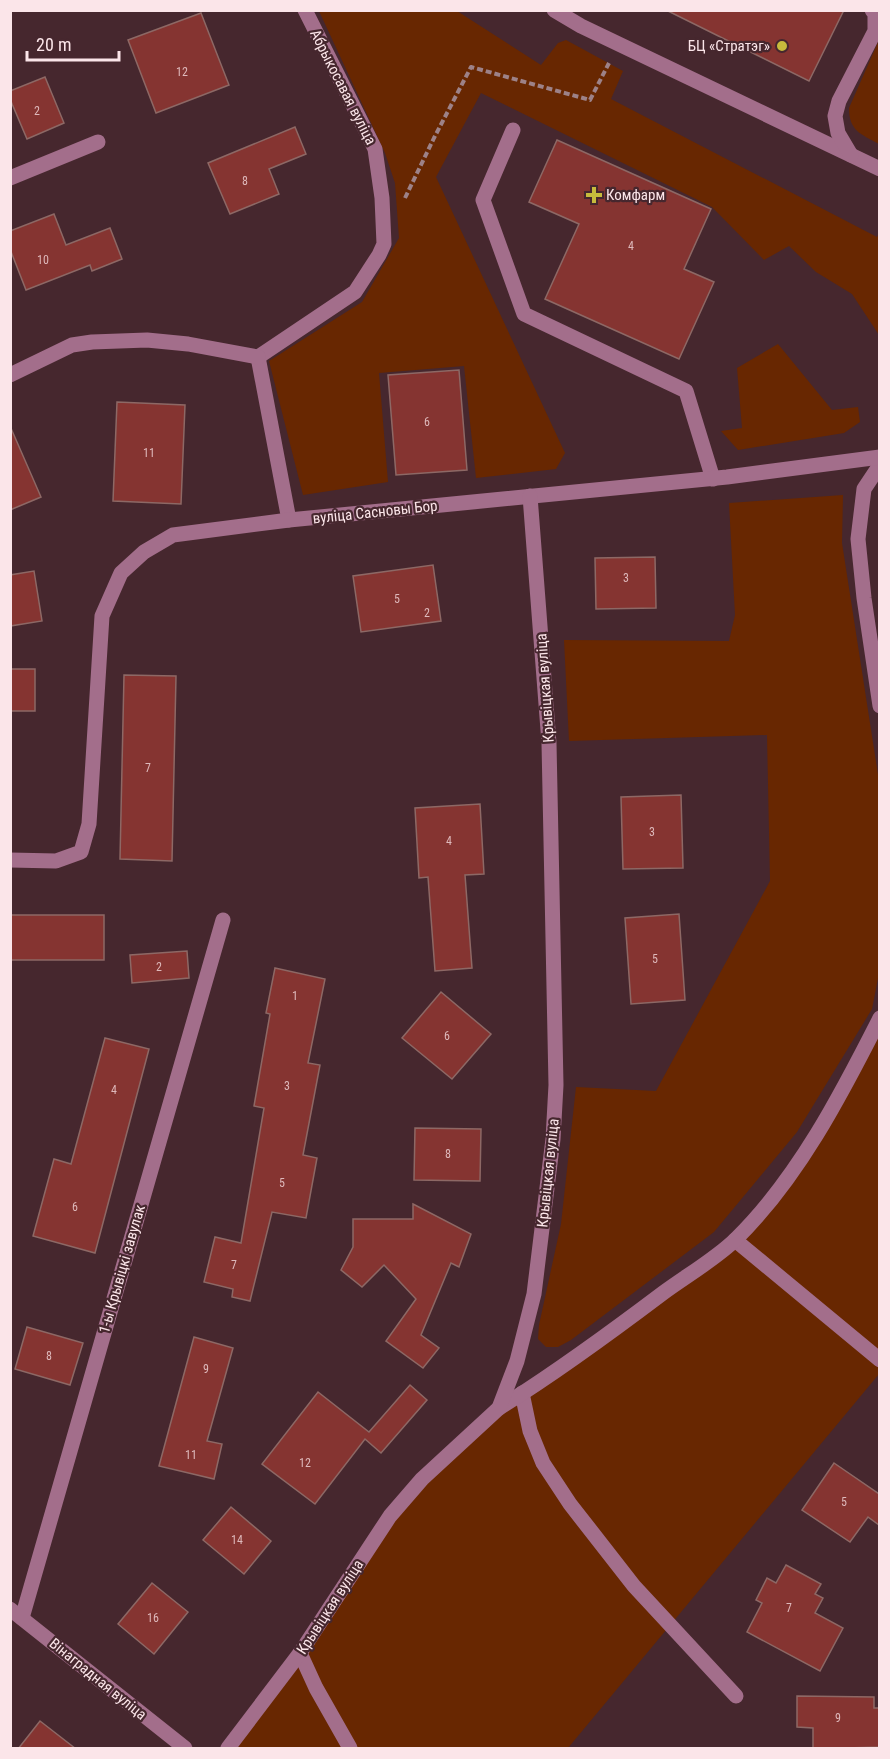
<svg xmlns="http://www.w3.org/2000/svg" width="890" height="1759" viewBox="0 0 890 1759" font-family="'Roboto Condensed',sans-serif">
  <rect width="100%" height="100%" fill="#46272e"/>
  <g fill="#682701">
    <path d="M319,11H457L541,65L558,43L566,40L623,71L611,99L877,237L879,233V335L852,294L816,272L789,246L764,260L712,207L481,93L436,177L565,453L556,469L476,478L464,366L379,373L388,482L303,495L269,361L362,302L399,238L395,183L385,153Z"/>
    <path d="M879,40V144C861,134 849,131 849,108Z"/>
    <path d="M778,344L832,410L858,407L860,422L844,433L738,450L721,431L742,428L737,368Z"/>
    <path d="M843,495L842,543L879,781L880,968L872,1009L797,1132L714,1232L571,1340L558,1347H546L538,1339L539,1325L561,1224L576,1087L656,1091L770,881L767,735L569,741L564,640L729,641L735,615L729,503Z"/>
    <path d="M879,1018V1374L568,1748H228L390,1516L499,1408L735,1240L802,1158Z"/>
  </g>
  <g fill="#853431" stroke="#8d6865" stroke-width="1.5">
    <path d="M666,10H844L809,81Z"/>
    <path d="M201,13L229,85L156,113L128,40Z"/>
    <path d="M45,77L64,123L27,139L10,99V91Z"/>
    <path d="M295,127L306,154L269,169L279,194L230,214L208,163Z"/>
    <path d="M557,140L711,209L684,269L714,282L679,359L545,299L579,224L529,202Z"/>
    <path d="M54,214L66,245L110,228L122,259L92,271L90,265L26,290L10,249V231Z"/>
    <path d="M459,370L467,470L396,475L388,375Z"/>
    <path d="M117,402L185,405L181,504L113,501Z"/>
    <path d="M10,426L41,497L10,510Z"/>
    <path d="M655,557L656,608L596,609L595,558Z"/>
    <path d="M433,565L441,621L361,632L353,576Z"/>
    <path d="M34,571L42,621L10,626V575Z"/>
    <rect x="10" y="669" width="25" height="42"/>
    <path d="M124,675L176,676L172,861L120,859Z"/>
    <path d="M681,795L683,868L623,869L621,797Z"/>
    <path d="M480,804L484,874L465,875L472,968L435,971L428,877L419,878L415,808Z"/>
    <path d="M679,914L685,1000L631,1004L625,918Z"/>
    <rect x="10" y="915" width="94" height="45"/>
    <path d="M187,951L189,978L132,983L130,955Z"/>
    <path d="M275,968L325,979L308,1063L320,1065L303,1155L317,1158L306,1218L272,1212L250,1301L232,1297L233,1289L204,1282L215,1237L241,1243L264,1108L254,1106L270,1014L266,1013Z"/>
    <path d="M441,992L491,1034L452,1079L402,1038Z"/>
    <path d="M105,1038L149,1049L95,1253L33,1236L54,1159L71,1164Z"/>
    <path d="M415,1128L481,1129L480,1181L414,1180Z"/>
    <path d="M413,1204L471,1234L459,1267L451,1263L421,1335L439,1348L423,1368L386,1341L416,1299L384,1265L362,1287L341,1270L353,1247V1219H413Z"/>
    <path d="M27,1327L83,1343L70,1385L15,1369Z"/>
    <path d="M194,1337L233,1348L207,1441L222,1444L214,1479L159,1466Z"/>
    <path d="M410,1385L427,1400L381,1453L365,1439L315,1504L262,1464L318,1392L369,1432Z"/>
    <path d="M834,1463L879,1494V1525L868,1517L850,1542L802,1510Z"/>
    <path d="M231,1507L271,1541L244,1574L203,1540Z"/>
    <path d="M786,1565L821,1584L815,1594L823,1598L815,1613L843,1628L820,1671L747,1632L762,1603L756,1600L767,1578L776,1583Z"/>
    <path d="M152,1583L188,1612L154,1654L118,1624Z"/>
    <path d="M797,1696L874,1697V1708H879V1747L813,1749V1728L797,1727Z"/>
    <path d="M40,1721L76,1749H18Z"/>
  </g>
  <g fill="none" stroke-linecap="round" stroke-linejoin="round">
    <path stroke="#9d8288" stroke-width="4" stroke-dasharray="6 3" stroke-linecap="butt" d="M405,198L434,138L471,67L590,100L609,63"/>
    <g stroke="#a36e8b" stroke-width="15">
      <path d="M554,10L581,26L880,169"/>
      <path d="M513,130L483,200L524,314L686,391L713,479"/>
      <path d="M851,155L838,133L835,116L839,101L875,31V14L872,10"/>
      <path d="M10,178L98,142"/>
      <path d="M258,357L355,292L379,255L384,244L382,198L375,149L305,10"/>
      <path d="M258,357L289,520"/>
      <path d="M10,375L72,345L92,342L147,340L188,344L258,357"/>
      <path d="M880,465L864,489L858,539L864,598L880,706"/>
      <path d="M10,860L56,861L81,852L89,824L102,616L121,573L144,552L173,535L289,520L727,477L880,457"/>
      <path d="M735,1240L880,1360"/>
      <path d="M522,1393L530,1431L543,1463L570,1504L634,1586L736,1696"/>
      <path d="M499,1408C556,1373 610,1333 663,1293C686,1276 717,1258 736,1239C798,1178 841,1095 880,1018"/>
      <path d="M10,1609L185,1748"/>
      <path d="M22,1618L223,920"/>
      <path d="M300,1653L316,1688L350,1748"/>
      <path d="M228,1748L300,1653L390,1516L422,1479L499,1408L517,1361L534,1294L553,1139L556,1085L549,743L530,496"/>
    </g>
  </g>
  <g fill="#c7bb3c" stroke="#46272e" stroke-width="2">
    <circle cx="782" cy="46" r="6"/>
    <path d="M591 186h6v6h6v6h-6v6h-6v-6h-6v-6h6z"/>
  </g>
  <g text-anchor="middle" stroke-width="4.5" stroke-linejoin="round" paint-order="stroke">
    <g font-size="12" fill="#deb9bb">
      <text x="182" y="76">12</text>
      <text x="37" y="115">2</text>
      <text x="245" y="185">8</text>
      <text x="631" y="250">4</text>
      <text x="43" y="264">10</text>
      <text x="427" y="426">6</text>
      <text x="149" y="457">11</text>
      <text x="626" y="582">3</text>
      <text x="397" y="603">5</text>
      <text x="427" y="617">2</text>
      <text x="148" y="772">7</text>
      <text x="652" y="836">3</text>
      <text x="449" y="845">4</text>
      <text x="655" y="963">5</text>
      <text x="159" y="971">2</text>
      <text x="295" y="1000">1</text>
      <text x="447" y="1040">6</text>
      <text x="287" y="1090">3</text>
      <text x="114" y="1094">4</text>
      <text x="448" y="1158">8</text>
      <text x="282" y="1187">5</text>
      <text x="75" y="1211">6</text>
      <text x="234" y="1269">7</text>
      <text x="49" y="1360">8</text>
      <text x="206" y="1373">9</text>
      <text x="191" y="1459">11</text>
      <text x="305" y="1467">12</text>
      <text x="844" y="1506">5</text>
      <text x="237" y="1544">14</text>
      <text x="789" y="1612">7</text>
      <text x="153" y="1622">16</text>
      <text x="838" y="1722">9</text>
    </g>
    <g font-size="15" fill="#fbe5e9" stroke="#46272e" text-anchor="end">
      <text x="770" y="51">БЦ «Стратэг»</text>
      <text x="606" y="200" text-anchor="start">Комфарм</text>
    </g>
    <g font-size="15" fill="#fbe5e9" stroke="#46272e">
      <text transform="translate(343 87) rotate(63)" y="5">Абрыкосавая вуліца</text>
      <text transform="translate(375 512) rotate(-6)" y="5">вуліца Сасновы Бор</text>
      <text transform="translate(545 688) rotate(-94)" y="5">Крывіцкая вуліца</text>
      <text transform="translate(548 1173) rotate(-84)" y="5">Крывіцкая вуліца</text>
      <text transform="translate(122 1269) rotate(-74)" y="5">1-ы Крывіцкі завулак</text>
      <text transform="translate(330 1607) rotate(-57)" y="5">Крывіцкая вуліца</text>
      <text transform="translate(98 1679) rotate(39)" y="5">Вінаградная вуліца</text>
    </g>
  </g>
  <rect width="890" height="1759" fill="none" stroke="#fbe5e9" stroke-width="24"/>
  <path d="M27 51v9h92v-9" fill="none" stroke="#fbe5e9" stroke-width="3"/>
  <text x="36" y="51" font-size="18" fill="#fbe5e9" stroke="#46272e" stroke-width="4.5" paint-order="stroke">20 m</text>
</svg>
